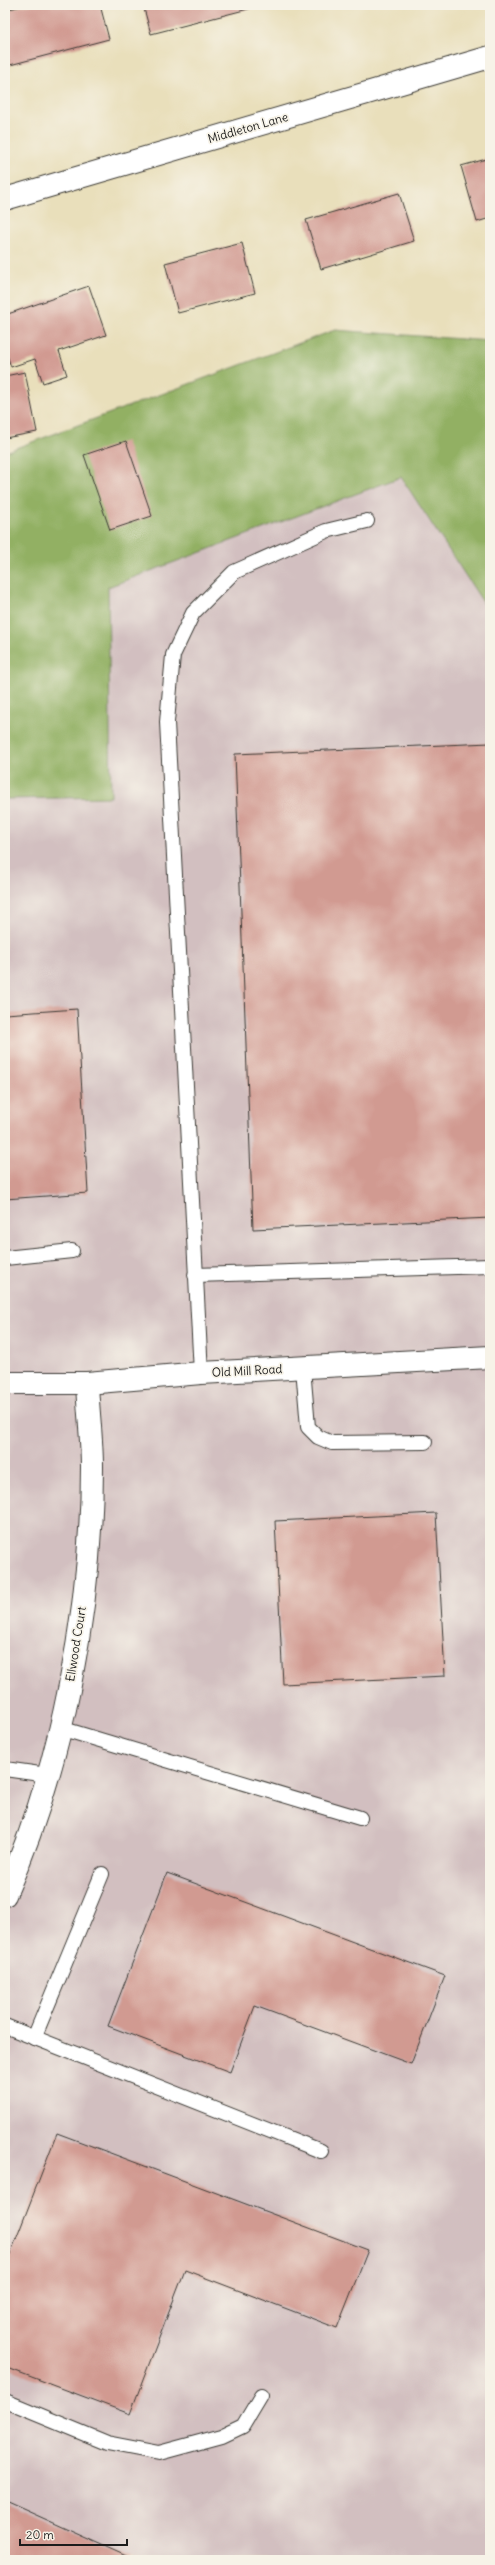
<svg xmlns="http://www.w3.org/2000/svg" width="495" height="2565" viewBox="0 0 495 2565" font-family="Delius,sans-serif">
  <rect width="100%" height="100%" fill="#f7f3e8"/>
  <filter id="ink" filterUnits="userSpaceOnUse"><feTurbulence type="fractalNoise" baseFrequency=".025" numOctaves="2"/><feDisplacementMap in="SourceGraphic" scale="8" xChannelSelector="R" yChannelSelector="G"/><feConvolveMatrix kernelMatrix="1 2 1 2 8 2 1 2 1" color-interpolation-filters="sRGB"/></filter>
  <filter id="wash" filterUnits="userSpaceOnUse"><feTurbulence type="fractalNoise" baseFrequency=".012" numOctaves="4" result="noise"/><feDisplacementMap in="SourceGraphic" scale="16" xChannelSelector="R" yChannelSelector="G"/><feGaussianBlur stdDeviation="0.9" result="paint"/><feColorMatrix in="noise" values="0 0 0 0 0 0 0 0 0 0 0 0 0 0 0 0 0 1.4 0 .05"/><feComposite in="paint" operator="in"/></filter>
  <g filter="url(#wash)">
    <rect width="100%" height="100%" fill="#e9dfbb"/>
    <path fill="#d2bfc0" d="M401,477L490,613V2560H5V799L111,797L108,587Z"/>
    <path fill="#92b063" stroke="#576640" d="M335,330L490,341V613L401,477L108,587L111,797L5,799V452Z"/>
    <g id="blocks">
      <g fill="#d19a91">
        <path d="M26,5H100L109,39L10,65L5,47V10Z"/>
        <path d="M143,5H251L252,8L151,34Z"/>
        <path d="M490,158V218L477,222L461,166Z"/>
        <path d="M399,193L414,241L321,269L306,220Z"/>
        <path d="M242,243L255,293L178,313L165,263Z"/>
        <path d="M89,286L106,335L59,351L67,375L43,383L35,359L11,367L5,349V315Z"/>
        <path d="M25,372L37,432L5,438V376Z"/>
        <path d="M126,441L152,516L110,530L84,455Z"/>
        <path d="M490,743V1218L253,1229L235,754Z"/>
        <path d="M77,1009L88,1193L5,1199V1014Z"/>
        <path d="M436,1513L445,1676L283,1684L275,1521Z"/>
        <path d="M167,1873L445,1976L411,2064L255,2006L230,2072L108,2026Z"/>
        <path d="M57,2133L368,2250L337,2328L185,2270L130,2414L5,2367V2268Z"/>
        <path d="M5,2501L136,2560H5Z"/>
      </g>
    </g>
  </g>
  <g filter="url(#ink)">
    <use href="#blocks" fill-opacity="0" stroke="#3b3934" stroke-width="1"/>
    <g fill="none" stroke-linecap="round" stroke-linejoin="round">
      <g stroke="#3b3934" stroke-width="16">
        <g id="lane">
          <path d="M5,1258L72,1251"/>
          <path d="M195,1275L490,1266"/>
          <path d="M303,1368L308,1427L318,1437L332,1443L425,1442"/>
          <path d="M201,1373L167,722L173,655L193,613L234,572L326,531L367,521"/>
          <path d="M60,1728L360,1818"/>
          <path d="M5,1769L47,1775"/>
          <path d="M5,2026L321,2151"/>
          <path d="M34,2038L102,1874"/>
          <path d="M5,2401L107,2443L159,2453L222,2436L243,2426L261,2396"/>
        </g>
      </g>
      <g stroke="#3b3934" stroke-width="24">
        <g id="street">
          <path d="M5,199L490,57"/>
          <path d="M5,1383H87L201,1373L490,1357"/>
          <path d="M5,1895C62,1768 92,1606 92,1467C92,1439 88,1411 87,1383"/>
        </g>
      </g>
      <use href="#lane" stroke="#fff" stroke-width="14"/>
      <use href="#street" stroke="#fff" stroke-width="22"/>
    </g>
  </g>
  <g text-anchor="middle" stroke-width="3.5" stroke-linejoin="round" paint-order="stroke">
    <g font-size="12" fill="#1c1c1c" stroke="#f7f3e8">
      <text transform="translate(248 128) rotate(-16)" y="4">Middleton Lane</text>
      <text transform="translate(247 1371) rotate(-3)" y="4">Old Mill Road</text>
      <text transform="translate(76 1644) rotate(-81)" y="4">Ellwood Court</text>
    </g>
  </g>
  <rect width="495" height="2565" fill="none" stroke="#f7f3e8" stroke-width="20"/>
  <path d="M20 2539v6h107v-6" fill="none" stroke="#1c1c1c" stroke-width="2"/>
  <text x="26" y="2539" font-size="12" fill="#1c1c1c" stroke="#f7f3e8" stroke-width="3" paint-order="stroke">20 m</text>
</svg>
